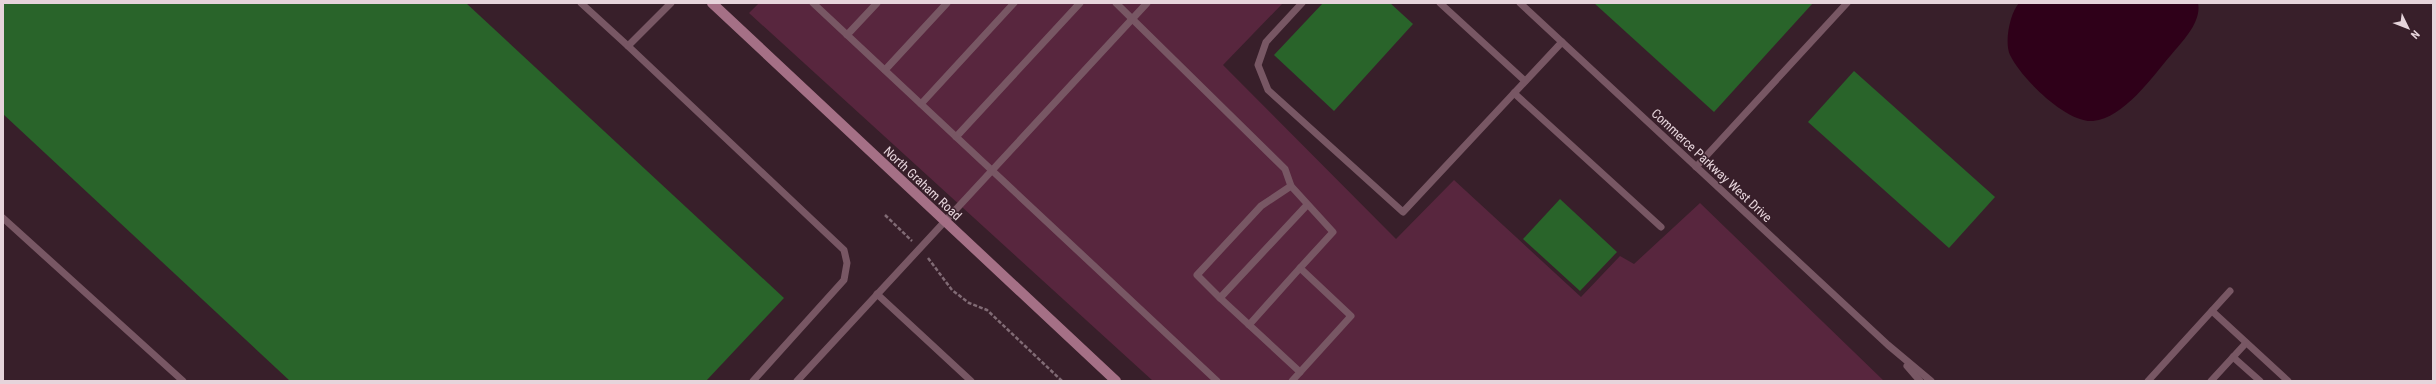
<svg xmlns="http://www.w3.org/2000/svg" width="2436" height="384" viewBox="0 0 2436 384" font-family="'Roboto Condensed',sans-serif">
  <rect width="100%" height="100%" fill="#381f2a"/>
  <path fill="#58263e" d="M759,3H1283L1223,65L1396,239L1454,180L1581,297L1620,256L1634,264L1700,203L1884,381H1153L749,13Z"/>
  <path fill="#2f0019" d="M2019,3H2198C2202,22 2182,42 2171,55C2152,77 2124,118 2093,121C2066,123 2021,78 2010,55C2004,42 2010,13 2019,3Z"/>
  <g fill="#29642a">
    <path d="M3,3H466L784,298L706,381H290L3,114Z"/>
    <path d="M1323,3H1390L1413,24L1334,111L1274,55Z"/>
    <path d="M1594,3H1813L1714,112Z"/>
    <path d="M1854,71L1995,197L1949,248L1808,122Z"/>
    <path d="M1560,199L1617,252L1580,291L1523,239Z"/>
  </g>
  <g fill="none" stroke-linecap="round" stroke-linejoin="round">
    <g stroke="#816b75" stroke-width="2.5" stroke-dasharray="4 2" stroke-linecap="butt">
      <path d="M885,215L912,241"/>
      <path d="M928,258L952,290L969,303L987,310L1062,381"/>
    </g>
    <g stroke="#785764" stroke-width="7">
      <path d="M581,3L628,46"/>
      <path d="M671,3L628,46L844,250L847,263L844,280L753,381"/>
      <path d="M813,3L1217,381"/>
      <path d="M1116,3L1285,169L1291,186L1333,232L1300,268L1351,316L1292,381"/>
      <path d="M1302,3L1266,42L1258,65L1268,90L1403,212L1562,42"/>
      <path d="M1440,3L1525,81"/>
      <path d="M1520,3L1888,345L1931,381"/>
      <path d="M847,35L877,3"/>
      <path d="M885,70L947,3"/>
      <path d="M1514,93L1661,227"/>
      <path d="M921,104L1014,3"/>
      <path d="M956,137L1080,3"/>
      <path d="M1696,167L1847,3"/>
      <path d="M3,218L183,381"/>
      <path d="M877,294L971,381"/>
      <path d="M1220,298L1197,275L1261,206L1291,186"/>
      <path d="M2212,311L2288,381"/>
      <path d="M1249,325L1300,268"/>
      <path d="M2233,357L2260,381"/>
      <path d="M1907,366L1920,381"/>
      <path d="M1300,372L1220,298L1307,205"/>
      <path d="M797,381L1147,3"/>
      <path d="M2148,381L2230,291"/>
      <path d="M2211,381L2246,343"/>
    </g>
    <path stroke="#a57086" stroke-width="10" d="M712,3L1116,381"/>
  </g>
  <g text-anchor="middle" stroke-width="3" stroke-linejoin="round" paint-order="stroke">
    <g font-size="13" fill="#e6d4db" stroke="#381f2a">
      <text transform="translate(1712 165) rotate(43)" y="5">Commerce Parkway West Drive</text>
      <text transform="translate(923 183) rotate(43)" y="5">North Graham Road</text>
    </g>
  </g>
  <rect width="2436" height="384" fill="none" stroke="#e6d4db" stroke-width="8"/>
  <g transform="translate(2408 28) rotate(133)" stroke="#381f2a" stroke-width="3" paint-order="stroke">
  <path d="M0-3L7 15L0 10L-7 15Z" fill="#e6d4db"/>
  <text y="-6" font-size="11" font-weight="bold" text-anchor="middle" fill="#e6d4db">N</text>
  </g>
</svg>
